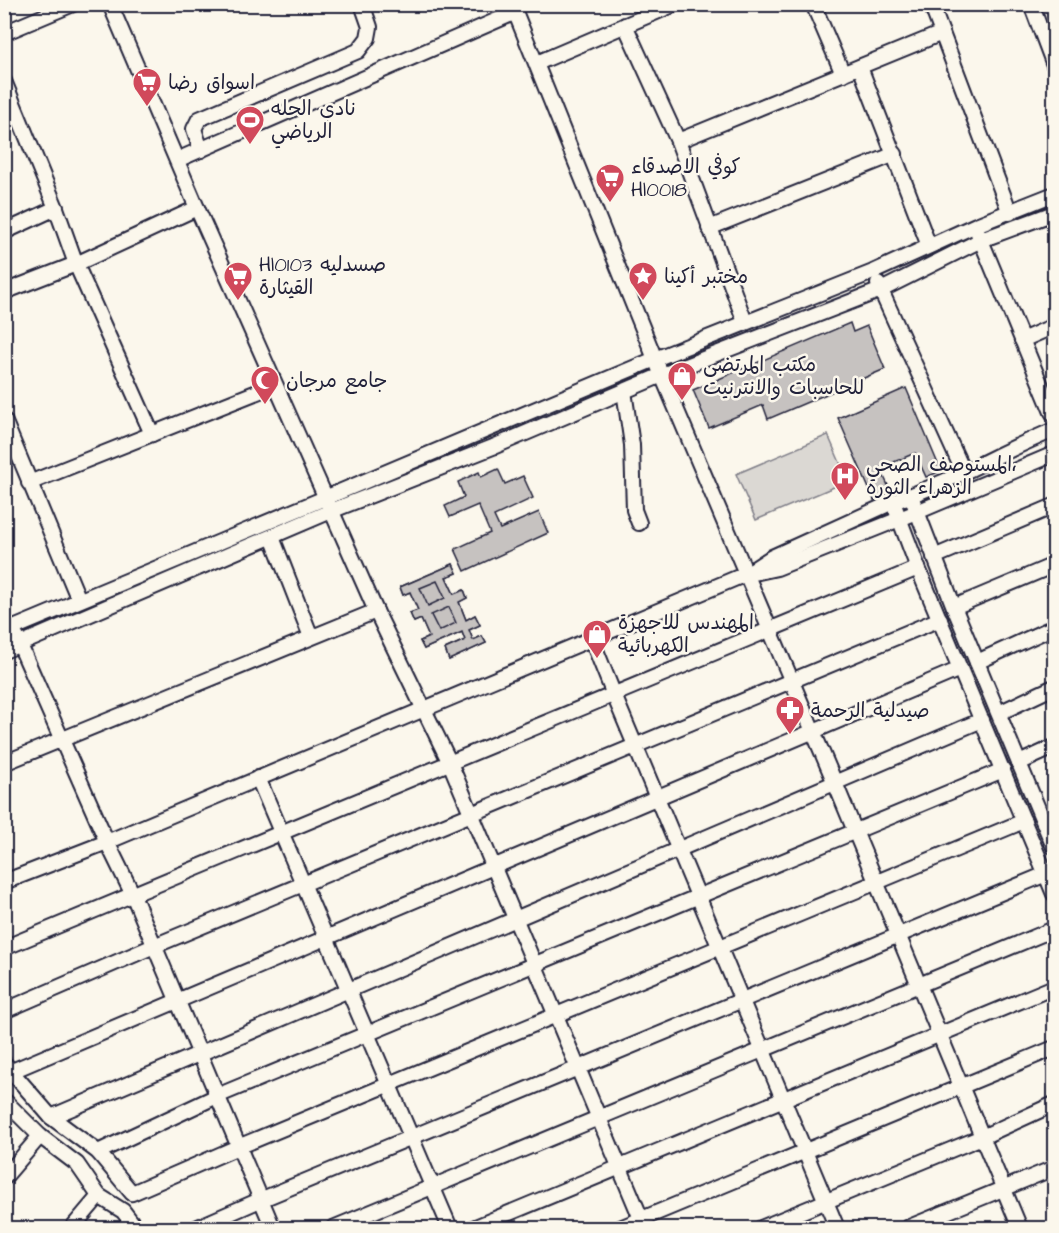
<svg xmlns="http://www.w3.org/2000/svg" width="1059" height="1233" viewBox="0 0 1059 1233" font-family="'Architects Daughter','Playpen Sans Arabic',sans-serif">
  <rect width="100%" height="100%" fill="#fbf7ec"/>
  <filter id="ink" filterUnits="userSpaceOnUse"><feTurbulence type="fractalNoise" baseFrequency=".0167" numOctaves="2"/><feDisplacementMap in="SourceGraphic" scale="12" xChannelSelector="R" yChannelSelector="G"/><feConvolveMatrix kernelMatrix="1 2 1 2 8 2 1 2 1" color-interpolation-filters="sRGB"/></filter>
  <g filter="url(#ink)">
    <path fill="#dbd8d3" stroke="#7e7d87" stroke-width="1.5" d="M828,435L848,481L756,520L736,474Z"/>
    <g fill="#c6c2c0" stroke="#22223b" stroke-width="1.5" fill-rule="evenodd">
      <path d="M850,323L853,332L867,326L885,369L768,419L763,405L709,428L693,390Z"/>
      <path d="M906,388L941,471L926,477L915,453L880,468L891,492L874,500L838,418Z"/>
      <path d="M498,469L505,484L523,476L533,498L494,516L500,529L539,512L548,533L465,571L455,549L490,533L478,505L450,517L445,506L464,497L458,482L479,472L481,477Z"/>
      <path d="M453,564L457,573L446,577L454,594L464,590L467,598L459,602L466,620L475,615L480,625L469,630L473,640L482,636L486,643L449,660L445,649L465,640L462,632L424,649L420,641L429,637L421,619L414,622L410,613L418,610L410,592L403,595L400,587ZM437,581L445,598L428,606L420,588ZM449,607L456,623L439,631L431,615Z"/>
      <path d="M453,564L457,573L446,577L454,594L464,590L467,598L459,602L466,620L475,615L480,625L469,630L473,640L482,636L486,643L449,660L445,649L465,640L462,632L424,649L420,641L429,637L421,619L414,622L410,613L418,610L410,592L403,595L400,587Z"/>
      <path d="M437,581L445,598L428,606L420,588Z"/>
      <path d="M449,607L456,623L439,631L431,615Z"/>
    </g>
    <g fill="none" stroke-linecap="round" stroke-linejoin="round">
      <g stroke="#22223b" stroke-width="18">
        <g id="minor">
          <path d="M110,4L197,208L376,611L450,763L645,1228"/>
          <path d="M512,4L655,359L835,783L1020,1228"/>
          <path d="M813,4L843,74"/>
          <path d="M931,4L1010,213"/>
          <path d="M1031,4L1054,65"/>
          <path d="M625,25L678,141L745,322"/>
          <path d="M4,33L73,4"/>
          <path d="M537,63L675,4"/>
          <path d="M860,67L929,246"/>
          <path d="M4,81L56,208L76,264L152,434"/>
          <path d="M678,141L942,33"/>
          <path d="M201,150L194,129L199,119L358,51L368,38L370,27L362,4"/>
          <path d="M177,160L516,12"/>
          <path d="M709,228L895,154"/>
          <path d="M4,232L56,208"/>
          <path d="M978,233L1052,412L1054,415"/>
          <path d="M878,284L964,473"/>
          <path d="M4,292L76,264L197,208"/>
          <path d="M1022,340L1054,326"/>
          <path d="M624,391L632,445L634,510L639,523"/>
          <path d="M4,420L79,600"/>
          <path d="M29,483L275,385"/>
          <path d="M911,496L954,607L1054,847"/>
          <path d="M893,502L918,568L1054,894"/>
          <path d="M272,537L311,637"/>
          <path d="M934,557L1054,506"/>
          <path d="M754,573L777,568L917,512L1054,454"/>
          <path d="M954,607L1054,565"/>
          <path d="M4,632L325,498L655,359L873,272L976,225L1054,194"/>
          <path d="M16,636L107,842L133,895L273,1228"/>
          <path d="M592,640L614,695L837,1228"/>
          <path d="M4,651L331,511L493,447L662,375L881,290L981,240L1054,213"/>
          <path d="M977,662L1054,627"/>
          <path d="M999,713L1054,687"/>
          <path d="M4,763L376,611"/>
          <path d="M1019,763L1054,747"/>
          <path d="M258,778L450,1228"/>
          <path d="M4,882L107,842L746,574L772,557L893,502C949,483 1000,452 1054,430"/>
          <path d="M4,948L918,568"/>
          <path d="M4,1011L154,946L940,619"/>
          <path d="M4,1063L51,1117L98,1152L132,1193L238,1147L1024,821"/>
          <path d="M12,1071L960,669"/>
          <path d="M4,1100L40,1136L77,1164L99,1196L123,1211L136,1228"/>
          <path d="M51,1117L982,720"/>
          <path d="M98,1152L217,1096L1003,770"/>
          <path d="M4,1178L40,1136"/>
          <path d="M72,1228L99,1196"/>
          <path d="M196,1228L260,1200L1046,874"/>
          <path d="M333,1228L1054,929"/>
          <path d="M473,1228L1054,987"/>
          <path d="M620,1228L1054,1048"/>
          <path d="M761,1228L982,1137L1054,1104"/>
          <path d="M907,1228L1054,1168"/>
        </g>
      </g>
      <use href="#minor" stroke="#fbf7ec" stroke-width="14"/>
    </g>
  </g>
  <defs>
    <g id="supermarket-pin" transform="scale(1.5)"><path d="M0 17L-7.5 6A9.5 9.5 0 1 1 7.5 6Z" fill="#d1495b" stroke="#fbf7ec"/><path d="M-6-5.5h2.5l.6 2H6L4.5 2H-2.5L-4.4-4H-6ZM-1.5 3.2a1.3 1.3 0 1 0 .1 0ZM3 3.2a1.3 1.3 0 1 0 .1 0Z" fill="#fff"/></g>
    <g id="stadium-pin" transform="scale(1.5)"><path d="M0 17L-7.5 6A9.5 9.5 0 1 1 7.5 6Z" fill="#d1495b" stroke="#fbf7ec"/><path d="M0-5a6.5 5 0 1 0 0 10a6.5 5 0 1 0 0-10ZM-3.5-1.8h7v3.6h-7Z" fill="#fff"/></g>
    <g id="sight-pin" transform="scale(1.5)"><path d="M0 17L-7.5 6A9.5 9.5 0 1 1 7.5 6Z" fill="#d1495b" stroke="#fbf7ec"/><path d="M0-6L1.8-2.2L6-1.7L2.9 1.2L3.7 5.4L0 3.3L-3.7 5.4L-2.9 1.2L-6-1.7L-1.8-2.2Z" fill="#fff"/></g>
    <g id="shop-pin" transform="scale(1.5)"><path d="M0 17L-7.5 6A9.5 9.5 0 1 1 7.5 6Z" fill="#d1495b" stroke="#fbf7ec"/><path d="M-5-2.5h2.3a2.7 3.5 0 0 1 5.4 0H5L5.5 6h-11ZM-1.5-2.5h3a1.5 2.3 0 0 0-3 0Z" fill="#fff"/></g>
    <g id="mosque-pin" transform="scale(1.5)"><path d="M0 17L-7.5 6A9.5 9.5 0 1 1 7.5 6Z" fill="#d1495b" stroke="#fbf7ec"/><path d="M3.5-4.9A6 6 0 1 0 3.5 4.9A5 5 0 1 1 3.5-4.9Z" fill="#fff"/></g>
    <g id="hospital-pin" transform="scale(1.5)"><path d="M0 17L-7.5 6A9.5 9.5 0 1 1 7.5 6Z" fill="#d1495b" stroke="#fbf7ec"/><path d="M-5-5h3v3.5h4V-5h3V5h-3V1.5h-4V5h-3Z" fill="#fff"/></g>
    <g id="pharmacy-pin" transform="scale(1.5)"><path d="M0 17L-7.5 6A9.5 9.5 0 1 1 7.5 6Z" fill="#d1495b" stroke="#fbf7ec"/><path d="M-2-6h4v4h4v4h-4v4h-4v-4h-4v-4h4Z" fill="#fff"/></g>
  </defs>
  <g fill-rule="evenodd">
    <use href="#supermarket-pin" x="147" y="82"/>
    <use href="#stadium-pin" x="250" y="120"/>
    <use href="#supermarket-pin" x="610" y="178"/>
    <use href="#supermarket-pin" x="238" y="276"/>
    <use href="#sight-pin" x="643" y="276"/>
    <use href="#shop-pin" x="682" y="376"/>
    <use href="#mosque-pin" x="265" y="380"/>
    <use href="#hospital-pin" x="845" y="476"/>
    <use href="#shop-pin" x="597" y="634"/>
    <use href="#pharmacy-pin" x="790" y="710"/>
  </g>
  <g text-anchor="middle" stroke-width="5" stroke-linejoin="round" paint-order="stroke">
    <g font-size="20" fill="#22223b" stroke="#fbf7ec" text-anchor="start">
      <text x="168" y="89">اسواق رضا</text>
      <text x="271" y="115">نادي الحله<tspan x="271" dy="23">الرياضي</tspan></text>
      <text x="631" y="173">كوفي الاصدقاء<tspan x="631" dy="23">Hl0018</tspan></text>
      <text x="259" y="271">Hl0103 صسدليه<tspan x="259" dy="23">القيثارة</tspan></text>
      <text x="664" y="283">مختبر أكينا</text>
      <text x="703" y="371">مكتب المرتضى<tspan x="703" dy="23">للحاسبات والانترنيت</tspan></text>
      <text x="286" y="387">جامع مرجان</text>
      <text x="866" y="471">المستوصف الصحي،<tspan x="866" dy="23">الزهراء الثوره</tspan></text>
      <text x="618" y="629">المهندس للاجهزة<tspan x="618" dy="23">الكهربائية</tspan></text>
      <text x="811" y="717">صيدلية الرحمة</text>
    </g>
  </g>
  <rect width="1059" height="1233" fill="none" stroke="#fbf7ec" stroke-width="24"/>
  <rect x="12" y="12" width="1035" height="1209" fill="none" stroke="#22223b" stroke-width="2" filter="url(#ink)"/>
</svg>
